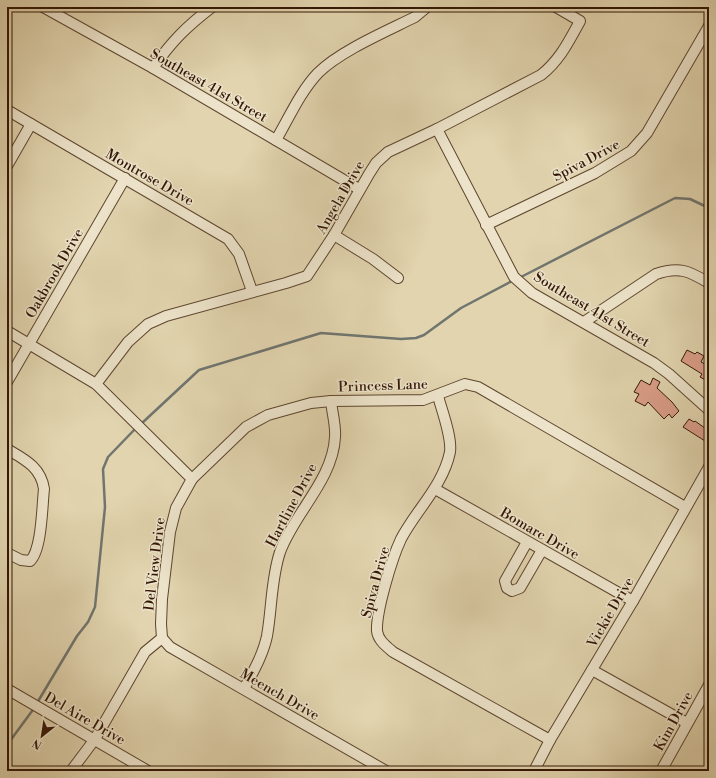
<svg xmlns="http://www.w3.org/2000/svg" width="716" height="778" viewBox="0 0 716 778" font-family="'Libre Bodoni',serif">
  <rect width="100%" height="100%" fill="#e1d4ae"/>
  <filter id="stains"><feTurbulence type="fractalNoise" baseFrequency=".005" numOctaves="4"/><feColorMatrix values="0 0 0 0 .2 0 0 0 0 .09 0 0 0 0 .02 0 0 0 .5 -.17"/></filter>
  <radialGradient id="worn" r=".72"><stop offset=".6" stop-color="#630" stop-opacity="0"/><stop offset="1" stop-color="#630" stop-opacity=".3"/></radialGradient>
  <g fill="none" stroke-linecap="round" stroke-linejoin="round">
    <g stroke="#70756f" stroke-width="2.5">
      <path d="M519,278L675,198L690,199L709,208"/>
      <path d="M141,424L199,370L321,333L401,339L416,338L424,335L461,308L514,280"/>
      <path d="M37,703L77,636L88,622L95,607L105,507L103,469L108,457L137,427"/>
      <path d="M7,745L35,707"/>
    </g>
  </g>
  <g fill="#db9e89" stroke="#331605">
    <path d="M687,350L695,354L697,352L704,356L701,362L707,365L709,362V382L700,377L702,374L681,361Z"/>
    <path d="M653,378L660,382L657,388L672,402L679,411L672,418L669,414L664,419L648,402L645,406L635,401L639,394L634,392L641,380L650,385Z"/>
    <path d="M689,419L694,422L695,421L709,431L705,441L683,427Z"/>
  </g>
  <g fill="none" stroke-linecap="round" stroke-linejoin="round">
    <g stroke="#5e462f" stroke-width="12">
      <g id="minor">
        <path d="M43,7L153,68L359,189"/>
        <path d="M153,68C172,41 186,27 212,7"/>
        <path d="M7,110L228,239L239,254L252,291"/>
        <path d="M437,129L514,277L532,293L654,363L669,374L709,410"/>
        <path d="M276,140C289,118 300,92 318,73C340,51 387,31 415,17L427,7"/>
        <path d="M7,166L31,124"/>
        <path d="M486,225L595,173L631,151L647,133L709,26"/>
        <path d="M334,235L373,259L398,278"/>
        <path d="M584,322L656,274C679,266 689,271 709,283"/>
        <path d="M7,331L96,384L192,479L176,508L170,532L162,599L161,624L162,638L145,652L95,739L71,771"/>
        <path d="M7,382L125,178"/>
        <path d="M96,384L128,342L148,324L166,316L286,283L307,276L334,235L369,174L376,163L388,152L437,129L541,75C560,60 569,41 580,21L556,7"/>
        <path d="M438,396C442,411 452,437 450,452C443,486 416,510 401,539C392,558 376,611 377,631C378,640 386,646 393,652L550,740"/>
        <path d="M7,449C24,459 41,467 44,489C42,506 42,550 30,561L21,560L7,553"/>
        <path d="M192,479L246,427L268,415L311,403L331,401L423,400L465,384L478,387L685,507"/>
        <path d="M435,489L633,601"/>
        <path d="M527,542L505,581L507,588L512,591L520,588L542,550"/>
        <path d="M162,638L170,647L386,771"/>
        <path d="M592,670L687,723"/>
        <path d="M7,689L148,771"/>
        <path d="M244,689C253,672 263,655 267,636C272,608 271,579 280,552C294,513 333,480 335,437C336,426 332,412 331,401"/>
        <path d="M534,771L550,740L633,601L709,467"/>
        <path d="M661,771L709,685"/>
      </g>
    </g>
    <use href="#minor" stroke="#ece3ca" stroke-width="10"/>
  </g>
  <g text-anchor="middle" stroke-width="3" stroke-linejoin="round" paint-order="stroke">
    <g font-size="14" fill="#331605" stroke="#ece3ca">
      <text transform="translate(209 85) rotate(30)" y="5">Southeast 41st Street</text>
      <text transform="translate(586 160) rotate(-28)" y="5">Spiva Drive</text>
      <text transform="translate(150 177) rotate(30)" y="5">Montrose Drive</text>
      <text transform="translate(340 197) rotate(-60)" y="5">Angela Drive</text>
      <text transform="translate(54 273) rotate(-60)" y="5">Oakbrook Drive</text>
      <text transform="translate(592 309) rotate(31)" y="5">Southeast 41st Street</text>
      <text transform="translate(383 385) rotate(-2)" y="5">Princess Lane</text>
      <text transform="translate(291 505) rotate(-62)" y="5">Hartline Drive</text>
      <text transform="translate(540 533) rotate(30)" y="5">Bomarc Drive</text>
      <text transform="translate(154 564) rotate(-83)" y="5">Del View Drive</text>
      <text transform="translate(375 582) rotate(-75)" y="5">Spiva Drive</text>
      <text transform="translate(610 612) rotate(-60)" y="5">Vickie Drive</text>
      <text transform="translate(280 694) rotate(30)" y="5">Meench Drive</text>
      <text transform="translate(85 718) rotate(30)" y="5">Del Aire Drive</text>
      <text transform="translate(673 721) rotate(-61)" y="5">Kim Drive</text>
    </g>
  </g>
  <rect width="716" height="778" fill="none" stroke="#e1d4ae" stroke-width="24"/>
  <rect x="8" y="8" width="700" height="762" fill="none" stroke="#331605" stroke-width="2"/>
  <rect x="12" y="12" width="692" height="754" fill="none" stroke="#331605"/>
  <g transform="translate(42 736) rotate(210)" stroke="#ece3ca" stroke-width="3" paint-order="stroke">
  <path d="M0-3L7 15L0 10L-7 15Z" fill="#331605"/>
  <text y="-6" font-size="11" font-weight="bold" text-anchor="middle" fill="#331605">N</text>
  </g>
  <rect width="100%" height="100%" filter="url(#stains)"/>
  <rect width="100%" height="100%" fill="url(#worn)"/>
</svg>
